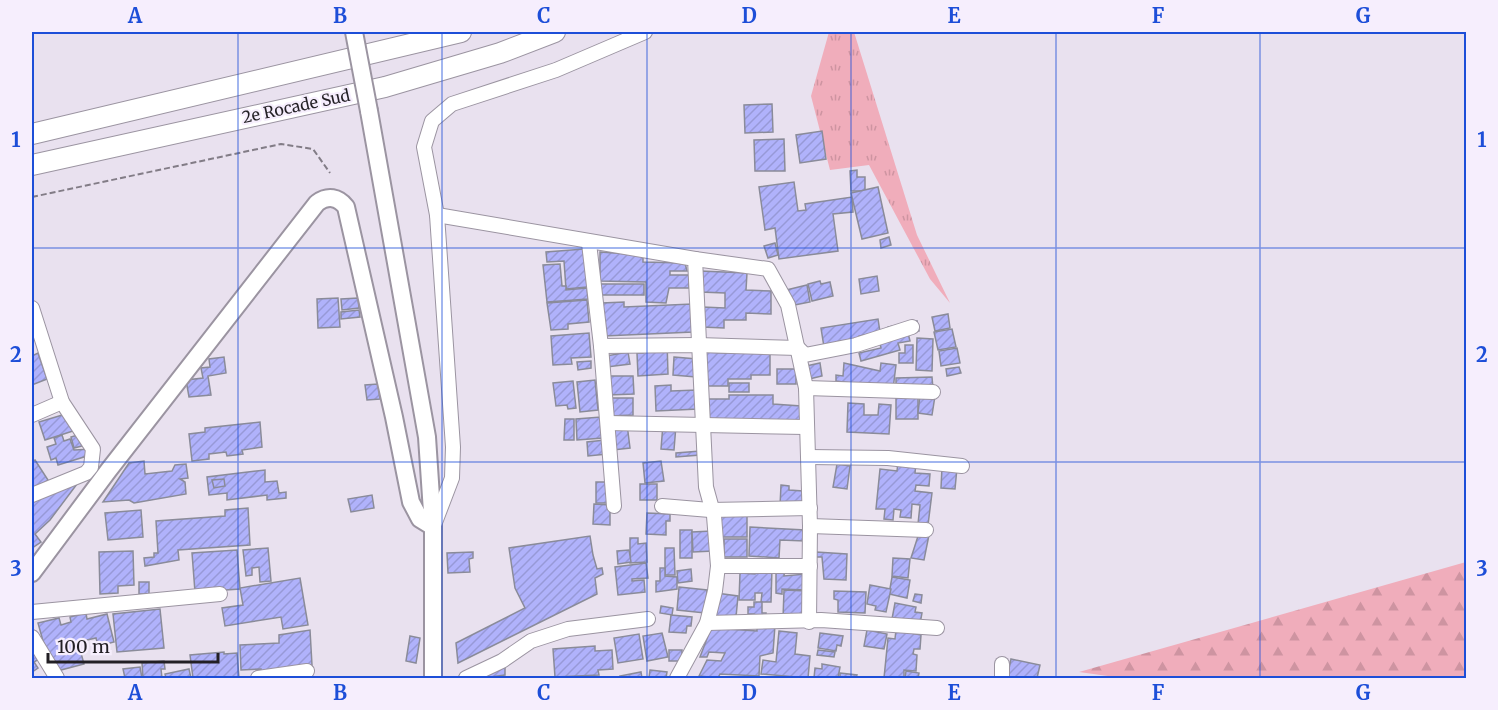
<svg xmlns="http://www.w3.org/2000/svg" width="1498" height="710" viewBox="0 0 1498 710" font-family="Merriweather,serif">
  <defs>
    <pattern id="grass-tufts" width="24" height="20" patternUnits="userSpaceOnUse" patternTransform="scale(1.5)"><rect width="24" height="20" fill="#f0adbb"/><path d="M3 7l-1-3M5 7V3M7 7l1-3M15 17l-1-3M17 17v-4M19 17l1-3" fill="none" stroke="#ce94a1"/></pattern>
    <pattern id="forest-firs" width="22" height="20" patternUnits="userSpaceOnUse" patternTransform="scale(1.5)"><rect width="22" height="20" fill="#f0adbb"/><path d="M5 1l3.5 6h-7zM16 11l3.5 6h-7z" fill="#ce94a1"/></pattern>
    <pattern id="building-hatch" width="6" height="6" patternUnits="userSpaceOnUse" patternTransform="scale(1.5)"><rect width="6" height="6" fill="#b0b2fb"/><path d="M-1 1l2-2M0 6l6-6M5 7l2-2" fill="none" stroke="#9799d7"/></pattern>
  </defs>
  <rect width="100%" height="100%" fill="#e9e1ef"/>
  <path fill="url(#grass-tufts)" d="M829,32H854L917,235L950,303L930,279L869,165L830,170L811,96Z"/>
  <path fill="url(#forest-firs)" d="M1466,562V678H1122L1079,672Z"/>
  <g fill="url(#building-hatch)" stroke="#8a8b99" stroke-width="1.5">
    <path d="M772,104L773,132L745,133L744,105Z"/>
    <path d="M822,131L826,159L800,163L796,135Z"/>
    <path d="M784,139L785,171H755L754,140Z"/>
    <path d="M857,170V177H865V191H851L850,171Z"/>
    <path d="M794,182L798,211L806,210L805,204L852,197L853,212L833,214L838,251L779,259L775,228L765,230L759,187Z"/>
    <path d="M878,187L888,233L862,239L851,193Z"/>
    <path d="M889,237L891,245L881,248L880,240Z"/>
    <path d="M775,243L778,255L768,258L764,246Z"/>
    <path d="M584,249L587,287L566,289L564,261L547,262L546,252Z"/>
    <path d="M600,252L643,255V262L685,263L687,271H670V275H689V288H669L666,303L646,302V282L600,281Z"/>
    <path d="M560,264L562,286H566V290L587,288L588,299L547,302L543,265Z"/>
    <path d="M700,271L747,273L746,290L771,291V314L746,313V320H724V328L702,327L703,307L725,308V293L700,292Z"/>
    <path d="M877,276L879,291L861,294L859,279Z"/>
    <path d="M820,281L821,284L830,282L833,296L812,301L808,284Z"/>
    <rect x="601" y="284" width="43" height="11"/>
    <path d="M807,285L810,302L789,306L786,290Z"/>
    <path d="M338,298L340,327L318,328L317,299Z"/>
    <path d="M358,298L359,308L342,310L341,299Z"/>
    <path d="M587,300L589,322L568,324V329L551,330L547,303Z"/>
    <path d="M624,302V307L692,304L693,332L604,336L602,303Z"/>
    <path d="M359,310L360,317L341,319V312Z"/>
    <path d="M948,314L950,328L935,331L932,317Z"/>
    <path d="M878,319L880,332L859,336L860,342L824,347L821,328Z"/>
    <path d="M917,321L919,331L908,333L910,341L898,343L900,350L861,361L859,353L881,348L879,338L889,336L888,327Z"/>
    <path d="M952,329L956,347L938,350L934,332Z"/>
    <path d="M589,333L591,357L571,358L572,364L553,365L551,336Z"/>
    <path d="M917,338L933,339L932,371L916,370Z"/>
    <path d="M667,341L668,374L638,376L637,353H643L642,342Z"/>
    <path d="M905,345H913V363H899V353H905Z"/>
    <path d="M957,348L960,363L941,366L939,351Z"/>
    <path d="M726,349L770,350V375H751V379H728V386H704L705,352L726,353Z"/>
    <path d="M628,352L630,364L607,367L606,356Z"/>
    <path d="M38,353L47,379L32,385V356Z"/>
    <path d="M224,357L226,373L208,376L211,395L189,397L186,380L203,378L201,368L210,367L209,359Z"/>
    <path d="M674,357L697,359L696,377L673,375Z"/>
    <path d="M591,361V368L578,370L577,362Z"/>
    <path d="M820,363L822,376L809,379L806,366Z"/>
    <path d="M844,363L880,371L881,363L896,365L893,389L836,381V375L843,376Z"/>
    <path d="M959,367L961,373L947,376L946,369Z"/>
    <rect x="777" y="369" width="19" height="15"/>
    <path d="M608,376H633L634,394L608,395Z"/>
    <path d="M932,377L933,389L896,390V378Z"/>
    <path d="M595,380L598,410L580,412L577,382Z"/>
    <path d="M573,381L576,408L568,409L567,405L556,406L553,383Z"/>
    <rect x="729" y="383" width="20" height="9"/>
    <path d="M378,384L380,399L367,400L365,385Z"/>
    <path d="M671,385V391L697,390L698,409L656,411L655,386Z"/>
    <path d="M918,394V419H896V395Z"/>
    <path d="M729,395H773V404L801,406V423H708V399H729Z"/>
    <path d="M920,395L935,396L932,415L918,413Z"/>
    <path d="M610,398H633V415L610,416Z"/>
    <path d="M848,403L864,404V415H878L879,404L891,405L889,434L847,432Z"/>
    <path d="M69,413L73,431L45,440L39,422Z"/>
    <path d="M601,417L603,438L577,440L576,419Z"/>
    <path d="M565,419H574V440H564Z"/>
    <path d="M260,422L262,447L242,450L243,454L227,456L226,452L209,454V459L192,461L189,434L205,432V428Z"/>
    <path d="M627,424L630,448L613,450L610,426Z"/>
    <path d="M663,424L676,425L674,450L661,449Z"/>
    <path d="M62,435L64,441L70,439L74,450L93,449L87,456L58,465L56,458L51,460L47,447L56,444L54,438Z"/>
    <path d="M78,435L82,446L74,448L71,437Z"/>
    <path d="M605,440L607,454L588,456L587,442Z"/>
    <path d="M700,451V455L676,457V453Z"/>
    <path d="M35,460L48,480L33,490L32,462Z"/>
    <path d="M144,461L145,474L172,471L175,465L186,464L188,478L180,479L185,482L186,494L134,503L129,500L103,502L129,463Z"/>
    <path d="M661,461L664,481L645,483L643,463Z"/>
    <path d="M898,462L916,464L915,473L930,474L929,486L916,485L915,491L932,493L928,525L918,524L920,505L912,504L911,518L900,517L901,510L894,509L893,520L884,519L885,509H876L880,469L897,471Z"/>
    <path d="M837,464L850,466L847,489L833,487Z"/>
    <path d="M942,467L957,468L955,489L941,488Z"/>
    <path d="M265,470V482L277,481L279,493L286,492V498L267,500V495L227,500V493L209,495L207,477Z"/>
    <path d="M224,479L225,486L214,488L212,480Z"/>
    <path d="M80,480L50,520L35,534L41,542L32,548V498Z"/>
    <rect x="596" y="482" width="14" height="21"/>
    <rect x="640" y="484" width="17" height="16"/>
    <path d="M781,485L789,486V490L803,491V507L780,506Z"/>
    <path d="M372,495L374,508L351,512L348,499Z"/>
    <path d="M594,504L610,505V525L593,524Z"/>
    <path d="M248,508L250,545L178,550L179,560L145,566L144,558L154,557V553H158L156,521L225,516V510Z"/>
    <path d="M141,510L143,537L108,540L105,513Z"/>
    <path d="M647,513L670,514V521H666V535L646,534Z"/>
    <path d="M747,513V537H721V514Z"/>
    <path d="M750,527L805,530V541L780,540L779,558L749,556Z"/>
    <rect x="680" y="530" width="12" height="28"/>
    <path d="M712,531L713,551L693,552L692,532Z"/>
    <path d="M919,533L929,535L924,560L911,558Z"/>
    <path d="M590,536L593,555L597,569L602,568L603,574L595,578L597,594L458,663L456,643L525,608L515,588L509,548Z"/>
    <path d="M630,538H638V544L646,543L647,562L630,563Z"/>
    <rect x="724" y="539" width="23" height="18"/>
    <path d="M268,548L271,581L260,582L259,567L252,568V575L246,576L243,550Z"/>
    <path d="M665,548H674L675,575H665Z"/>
    <path d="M237,550L240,589L195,592L192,553Z"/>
    <path d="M629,550L631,562L618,564L617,551Z"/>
    <path d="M133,551L134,585L118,586V593L100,594L99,552Z"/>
    <path d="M473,552V558L469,559L470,572L448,573L447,553Z"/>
    <path d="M816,552L847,554L846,580L824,579L822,557H815Z"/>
    <path d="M893,558L910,559L908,578L892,576Z"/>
    <path d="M646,563L648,578L632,579V581L644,580L645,592L618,595L615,567Z"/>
    <path d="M756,567L772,568L771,602H761L762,593H755V600H739L740,573L755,574Z"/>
    <path d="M776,567L785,568L784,576L806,574L805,590L782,589V594L776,593Z"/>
    <path d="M660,568H665V576L677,577V589L656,592V581H660Z"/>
    <path d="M691,569L692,581L678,583L677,571Z"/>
    <path d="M892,577L910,580L907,598L889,594Z"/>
    <path d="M300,578L308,625L283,629L281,617L225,626L222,608L243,605L240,588Z"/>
    <rect x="139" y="582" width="10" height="12"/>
    <path d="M870,585L891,589L886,612L875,610L876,606L867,604Z"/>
    <path d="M679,587L707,590L705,613L677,610Z"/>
    <path d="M784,590L807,591L806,619H783Z"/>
    <path d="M834,591L866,592L865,613L838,612V600L834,599Z"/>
    <path d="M716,593L738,596L736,617L728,616L727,620L713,618Z"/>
    <path d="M915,594L922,595L921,603L913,601Z"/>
    <path d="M754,602H762V613H766V620H754V614H748V607H754Z"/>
    <path d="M895,603L916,607L915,612L922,613L920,624L892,619Z"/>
    <path d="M661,606L673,608L672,615L660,613Z"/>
    <path d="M160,609L164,648L117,652L113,614Z"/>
    <path d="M86,613L87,619L107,614L114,642L98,646L96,638L78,642L84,664L57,671L43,641L38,623L59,618L61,625L71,622L70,617Z"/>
    <path d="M671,615L692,617L691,626H687L686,633L669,632Z"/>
    <path d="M757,624L775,625L773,653L760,656L759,676L720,674L718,678L699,676L707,660L721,661L725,653L709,652L707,657H700L711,628L757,631Z"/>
    <path d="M310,630L312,665L261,672V669L241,670L240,645L279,643V635Z"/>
    <path d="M867,630L887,634L884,649L864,646Z"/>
    <path d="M896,630L921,635L920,649H914L913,654L917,655L916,671L904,670V678H884L888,638L895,639Z"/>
    <path d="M779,631L797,633L795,654L810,656L808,678L761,674L763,660L776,662Z"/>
    <path d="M662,633L668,657L647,661L643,636Z"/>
    <path d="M820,633L843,636L841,646L837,645L836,651L818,648Z"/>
    <path d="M639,634L643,659L618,663L614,638Z"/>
    <path d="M410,636L420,638L416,663L406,661Z"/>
    <path d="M595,646V651L612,650L613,669L598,670L599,675L555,677L553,649Z"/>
    <path d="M32,647L39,659L34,662L38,668L32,672Z"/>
    <rect x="669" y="650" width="13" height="11"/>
    <path d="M818,650L835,652L834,657L817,655Z"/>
    <path d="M224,652V654L237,653L239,678H193L190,655Z"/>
    <path d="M1011,659L1040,665L1037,678H1007Z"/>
    <path d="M164,661L165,669H161L162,678H143L142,663Z"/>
    <path d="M822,664L840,667L838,678H814L815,668L822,669Z"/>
    <path d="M140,667L142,678H125L123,669Z"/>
    <path d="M505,667V675L483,678V673L494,672V668Z"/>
    <path d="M189,669L191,678H166L165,674Z"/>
    <path d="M650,670L667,672L666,678H649Z"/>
    <path d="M906,671L919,673L918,678H905Z"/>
    <path d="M641,672L642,678H621L620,676Z"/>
    <path d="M840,673L857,675L856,678H840Z"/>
  </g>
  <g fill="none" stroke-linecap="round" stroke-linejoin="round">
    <g stroke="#9b94a1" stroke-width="16">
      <g id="minor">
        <path d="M437,215L695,259L706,487L714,516L718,566L715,591L707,623L677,678"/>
        <path d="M589,243L601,346L614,506"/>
        <path d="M695,259L768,269L788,305L806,388L810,526L809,622"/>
        <path d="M32,308L62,402L93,449L91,467L86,473L32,495"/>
        <path d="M601,346L698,345L798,348L805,355L856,345L912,327"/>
        <path d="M806,388L933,392"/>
        <path d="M32,415L62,402"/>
        <path d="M608,423L805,427"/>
        <path d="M809,457L888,458L962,466"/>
        <path d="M662,506L710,510L810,508"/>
        <path d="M434,525L452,478L453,447L437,215L424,147L432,121L452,104L556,70L645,32"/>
        <path d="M810,526L926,530"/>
        <path d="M718,566H810"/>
        <path d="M32,612L220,594"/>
        <path d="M707,623L821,620L937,628"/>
        <path d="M32,637L57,678"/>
        <path d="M1002,664V678"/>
        <path d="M258,678L307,671"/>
        <path d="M466,678L502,661L531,641L568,629L648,619"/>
      </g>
    </g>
    <g stroke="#9b94a1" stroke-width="20">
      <g id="major">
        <path d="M369,111L427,437L433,527V678"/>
        <path d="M32,573L108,471L317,203C328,195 338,197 346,207L394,417L411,502L420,519L433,527"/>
      </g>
    </g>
    <g stroke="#9b94a1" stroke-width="22">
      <g id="highway">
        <path d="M32,134L461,32"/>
        <path d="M32,165L385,87L500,53L555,32"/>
      </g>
    </g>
    <path stroke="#827c86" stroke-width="2" stroke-dasharray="6 3" stroke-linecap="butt" d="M32,197L281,144L313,149L330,173"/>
    <use href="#minor" stroke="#fff" stroke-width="14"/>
    <use href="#major" stroke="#fff" stroke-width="16"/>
    <use href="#highway" stroke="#fff" stroke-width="20"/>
    <g stroke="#9b94a1" stroke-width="20" stroke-linecap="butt">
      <path id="major-bridge" d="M354,32L369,111"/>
    </g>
    <use href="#major-bridge" stroke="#fff" stroke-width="16"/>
  </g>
  <path fill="none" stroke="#1d4ed8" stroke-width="1.5" stroke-opacity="0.55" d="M238,32V678M442,32V678M647,32V678M851,32V678M1056,32V678M1260,32V678M32,248H1466M32,462H1466"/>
  <g text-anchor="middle" stroke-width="4.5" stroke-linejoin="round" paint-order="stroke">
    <g font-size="16" fill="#221f24" stroke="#f6eefd">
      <text transform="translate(296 106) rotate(-12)" y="6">2e Rocade Sud</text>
    </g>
  </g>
  <rect width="1498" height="710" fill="none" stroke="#f6eefd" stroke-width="66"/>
  <path d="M48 653v9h170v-9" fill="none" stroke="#221f24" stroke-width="3"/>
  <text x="57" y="653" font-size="18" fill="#221f24" stroke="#f6eefd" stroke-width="4.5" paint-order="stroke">100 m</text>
  <rect x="33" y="33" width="1432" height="644" fill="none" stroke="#1d4ed8" stroke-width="2"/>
  <g font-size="20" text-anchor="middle" font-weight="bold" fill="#1d4ed8">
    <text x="135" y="23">A</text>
    <text x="340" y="23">B</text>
    <text x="544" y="23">C</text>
    <text x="749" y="23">D</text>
    <text x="954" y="23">E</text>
    <text x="1158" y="23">F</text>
    <text x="1363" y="23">G</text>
    <text x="16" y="147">1</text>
    <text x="1482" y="147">1</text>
    <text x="16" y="362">2</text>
    <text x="1482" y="362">2</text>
    <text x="16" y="576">3</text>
    <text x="1482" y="576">3</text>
    <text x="135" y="700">A</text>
    <text x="340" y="700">B</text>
    <text x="544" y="700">C</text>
    <text x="749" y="700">D</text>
    <text x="954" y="700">E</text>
    <text x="1158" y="700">F</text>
    <text x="1363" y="700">G</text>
  </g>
</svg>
